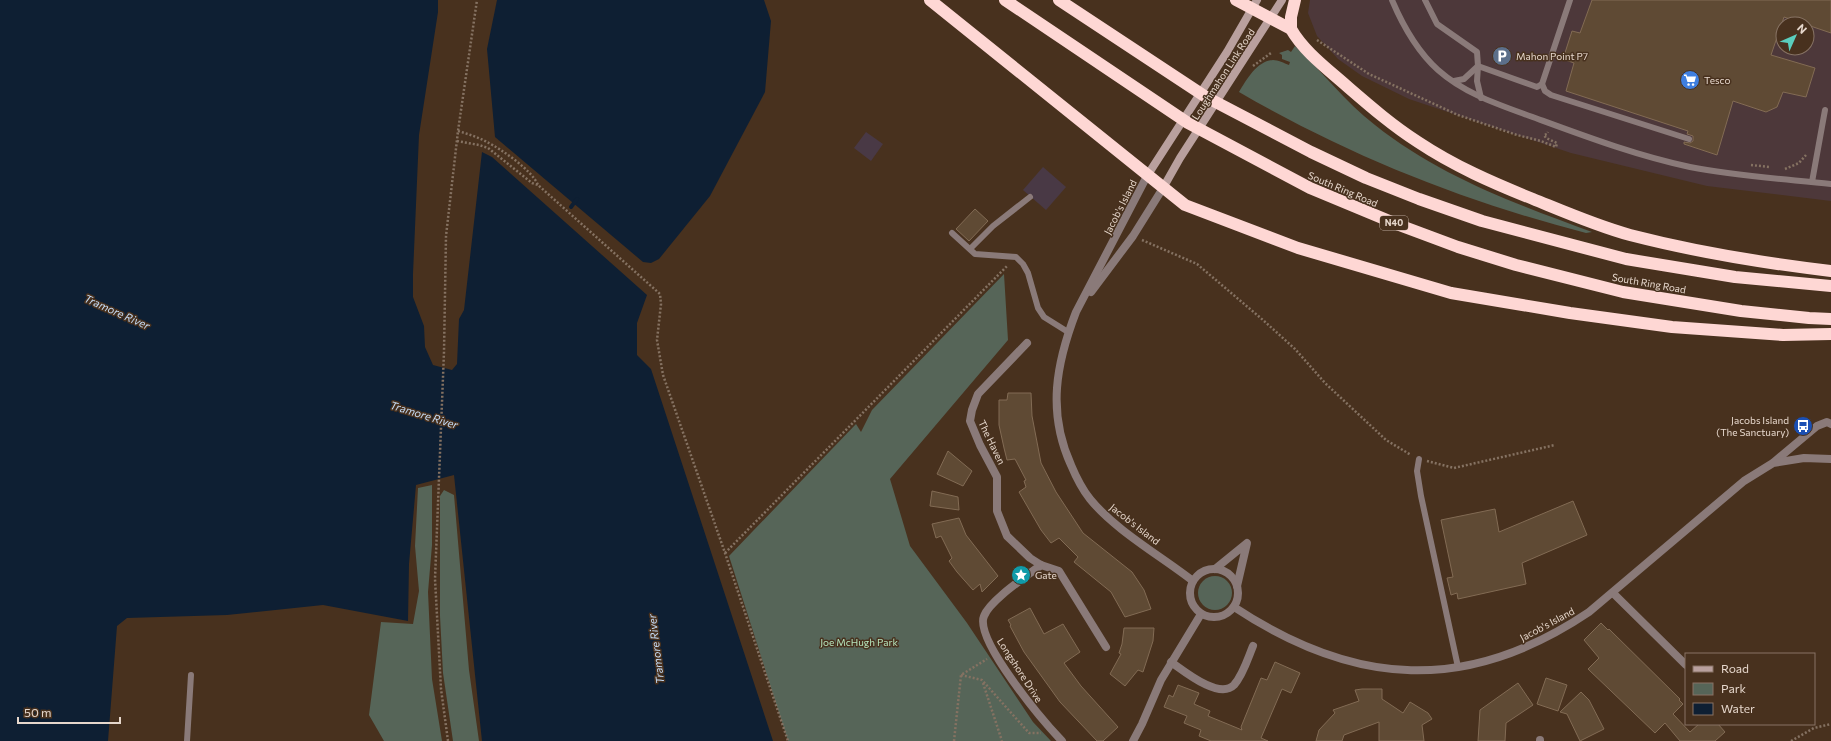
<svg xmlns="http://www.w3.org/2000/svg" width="1831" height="741" viewBox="0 0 1831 741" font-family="Commissioner,sans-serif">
  <rect width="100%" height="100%" fill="#48311e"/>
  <path fill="#4d383a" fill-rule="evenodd" d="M1310,0H1831V201L1707,186L1571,153L1409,99L1362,76L1338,59L1317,36L1308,13ZM1783,24H1807V48H1783Z"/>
  <g fill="#493945">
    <path d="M866,132L883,144L871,161L854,148Z"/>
    <path d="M1043,167L1066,187L1046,210L1023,190Z"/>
  </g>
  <g fill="#566558">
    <path d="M1295,46C1322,71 1345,102 1375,125C1439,176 1516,204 1592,232L1586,233C1465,202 1347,155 1239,92C1247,79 1257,61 1273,60C1278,60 1284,63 1289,65L1290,62L1282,59V55L1279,53L1288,50L1291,52Z"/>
    <path d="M1004,274L1008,340L890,479L910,546L967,623L1033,722L1051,741H788L729,556L856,424L861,432L872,410Z"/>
    <path d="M432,485V545L428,592L432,679L442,741H384L369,715L381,622L413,624L419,591L415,546L418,488Z"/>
    <path d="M444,490L454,495L469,670L479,741H453L443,673L440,616V496Z"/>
    <circle cx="1215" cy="593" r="17"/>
  </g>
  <g fill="#0e1f33">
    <path d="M0,0H438V12L419,135L413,274V297L424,326L425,347L433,365L452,370L457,364L459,319L464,310L482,152L492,157L647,295L637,323V355L651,369L773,741H482L454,475L416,485L409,564L408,621L323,605L227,615L127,618L117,626L108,741H0Z"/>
    <path d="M497,0H764L771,21L765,92L710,196L659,259L651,263L643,262L495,137L487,49Z"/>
  </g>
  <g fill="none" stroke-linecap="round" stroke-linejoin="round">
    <path stroke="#0e1f33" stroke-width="4" d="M571,207L577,199"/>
  </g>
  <g fill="#5f4a34" stroke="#826b54">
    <path d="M1592,0H1831V33L1784,17L1771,55L1815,68L1806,97L1783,92L1777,107L1766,112L1733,101L1717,155L1684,144V142L1690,143L1693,141V136L1687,134L1688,131L1566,91L1574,63L1563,59L1572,31L1580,33Z"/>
    <path d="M975,209L988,221L969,241L956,229Z"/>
    <path d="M1008,393H1031L1032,416L1041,463L1056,492L1083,533L1132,572L1144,590L1151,609L1125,617L1111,592L1074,562L1078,557L1059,538L1051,543L1041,530L1019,492L1026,487L1024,481L1026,480L1015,459L1007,460L1004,448L999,425V400H1007Z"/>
    <path d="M948,451L972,471L963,486L937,474Z"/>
    <path d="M932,491L958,497L959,510L930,506Z"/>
    <path d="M1573,501L1587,535L1522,563L1526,584L1458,599L1457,593L1451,595L1447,578L1453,577L1441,520L1495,509L1499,532Z"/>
    <path d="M959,518L966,535L998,576L982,592L980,584L973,590L957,572L949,561L952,558L941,536L936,538L932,524Z"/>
    <path d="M1030,608L1044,634L1063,624L1080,652L1064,663L1081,686L1118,727L1103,741H1097L1060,702L1024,652L1010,626L1011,625L1008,620Z"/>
    <path d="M1601,623L1608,630L1609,629L1680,699L1679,700L1683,704L1673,714L1690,732L1699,724H1718L1725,732L1715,741H1680L1665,723L1655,733L1588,669L1599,658L1584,640Z"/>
    <path d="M1124,628H1154L1153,641L1143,672L1138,670L1125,686L1110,674L1121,654L1119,653L1122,644Z"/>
    <path d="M1275,662L1300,673L1291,693L1282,689L1261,738L1268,741H1211L1199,736L1201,730L1184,723L1187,716L1164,707L1169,695L1173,697L1178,685L1199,693L1194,704L1210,711L1208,716L1242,730L1241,727L1261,678L1267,680Z"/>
    <path d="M1546,678L1567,685L1558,711L1537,704Z"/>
    <path d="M1518,683L1533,705L1506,723L1505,741H1478L1480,710Z"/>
    <path d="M1362,689H1382V699L1403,713L1410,702L1428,713L1432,719L1422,725L1424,741H1379V722L1344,735L1342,741H1316L1319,730L1335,713L1333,710L1359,701L1355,690Z"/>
    <path d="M1581,692L1589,700L1604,729L1580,741L1567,714L1560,712Z"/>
  </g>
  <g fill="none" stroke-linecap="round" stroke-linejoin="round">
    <g stroke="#857262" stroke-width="2.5" stroke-dasharray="2 2" stroke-linecap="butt">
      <path d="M1317,40L1369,74L1458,115L1517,135L1541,141L1556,147L1557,143L1546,138L1544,135L1547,134L1548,132"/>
      <path d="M1253,66L1271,53"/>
      <path d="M458,131C468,134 478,137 487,142C501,149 532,170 538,185L660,294L661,304L657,340L663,375L725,553L788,741"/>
      <path d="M457,141L479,145L488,148L532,183L538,185"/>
      <path d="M1751,165L1770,167"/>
      <path d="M1785,169L1799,163L1806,155"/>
      <path d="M1142,240L1197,264L1263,320L1295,349L1325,383L1386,440L1411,455"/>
      <path d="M1427,461L1454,468L1555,445"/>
      <path d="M725,553L1008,265"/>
      <path d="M961,675L982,680L1029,733H1041"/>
      <path d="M983,683L1002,741"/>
      <path d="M448,741L441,689L435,579L444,352L446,236L458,131L477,0"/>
      <path d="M954,741L961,675L987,659"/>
      <path d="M1791,741L1814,728L1831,724"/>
    </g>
    <g stroke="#8a7a79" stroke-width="6">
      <path d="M1392,0C1403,26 1417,51 1438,70C1466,95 1503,106 1538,119C1587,137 1638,156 1690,167C1736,176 1784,179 1831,184"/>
      <path d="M1425,0L1437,24L1477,52L1478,66L1537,87L1542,84L1570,0"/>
      <path d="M1478,66L1477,81L1481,98"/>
      <path d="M1454,81L1464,79L1478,66"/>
      <path d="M1542,84L1545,91L1551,95L1689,139"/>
      <path d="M1812,182L1825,110"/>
      <path d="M952,233L975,254L1016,257L1023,264L1028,273L1038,308L1044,317L1068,332"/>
      <path d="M970,249L993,226L1030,197"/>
      <path d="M1419,459L1417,471L1421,496L1458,667"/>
      <path d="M187,741L191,675"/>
    </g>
    <g stroke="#8a7a79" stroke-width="8">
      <path d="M1147,176L1076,312C1056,364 1047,412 1071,465C1076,477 1082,489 1090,499C1115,530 1161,556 1193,581"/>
      <path d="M1091,292L1133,236L1163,188"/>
      <path d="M1027,343L978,394L972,410L970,421L980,445L997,477V511L1007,536L1030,558L1041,565L1059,571L1106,647"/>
      <path d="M1774,462L1817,426L1827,422L1831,424"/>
      <path d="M1041,565C1027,576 990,600 984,616C974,640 1044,722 1062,741"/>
      <circle cx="1214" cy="593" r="24"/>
      <path d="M1215,569L1247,543L1237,586"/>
      <path d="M1613,593L1686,665"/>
      <path d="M1234,607C1355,687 1467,694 1589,612L1744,481L1773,463L1804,458L1831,459"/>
      <path d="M1171,662C1184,671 1219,700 1234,685C1243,675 1248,658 1253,646"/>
      <path d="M1540,740V741"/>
      <path d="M1133,741L1142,724L1161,680L1201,614"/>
    </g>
    <g stroke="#b9a09e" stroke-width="8">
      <path d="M1147,176L1227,52L1257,0"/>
      <path d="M1163,188L1180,158L1282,0"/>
    </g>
    <g stroke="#fed7d4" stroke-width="12">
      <path d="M930,0L1185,205L1298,248L1451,293L1570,313L1672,327L1783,335L1831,334"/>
      <path d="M1005,0L1188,123L1310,188L1399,225L1458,247L1516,265L1623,292L1741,311L1809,318L1831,319"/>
      <path d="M1059,0L1206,97L1311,152L1366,178L1419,199L1482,221L1626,259L1735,277L1831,286"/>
      <path d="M1236,0L1291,29C1304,52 1329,70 1349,88C1371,107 1393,126 1418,142C1454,166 1493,183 1533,199C1565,212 1597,226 1630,235C1696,252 1763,263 1831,271"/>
      <path d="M1291,29V17L1295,0"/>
    </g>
  </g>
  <defs>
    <g id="parking-disc" transform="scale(1)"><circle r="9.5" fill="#5c6f8a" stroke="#48311e"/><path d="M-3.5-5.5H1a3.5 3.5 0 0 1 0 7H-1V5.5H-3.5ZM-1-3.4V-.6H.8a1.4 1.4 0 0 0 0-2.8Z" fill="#fff"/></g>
    <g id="supermarket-disc" transform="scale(1)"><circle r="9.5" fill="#3f7fe0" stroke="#48311e"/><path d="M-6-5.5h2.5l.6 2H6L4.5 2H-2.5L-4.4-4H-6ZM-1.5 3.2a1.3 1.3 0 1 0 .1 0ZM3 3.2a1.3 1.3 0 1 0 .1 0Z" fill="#fff"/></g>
    <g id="bus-disc" transform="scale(1)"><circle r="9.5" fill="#1a4fb4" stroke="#48311e"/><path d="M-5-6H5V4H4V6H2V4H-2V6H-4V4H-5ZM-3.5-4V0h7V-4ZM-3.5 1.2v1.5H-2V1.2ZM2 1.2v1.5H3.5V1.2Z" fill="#fff"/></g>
    <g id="sight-disc" transform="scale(1)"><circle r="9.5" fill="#0f9aa8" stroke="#48311e"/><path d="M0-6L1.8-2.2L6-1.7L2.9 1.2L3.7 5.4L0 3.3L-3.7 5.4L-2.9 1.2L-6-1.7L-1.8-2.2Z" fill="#fff"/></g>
  </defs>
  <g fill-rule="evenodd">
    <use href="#parking-disc" x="1502" y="56"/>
    <use href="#supermarket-disc" x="1690" y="80"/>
    <use href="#bus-disc" x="1803" y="426"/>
    <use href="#sight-disc" x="1021" y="575"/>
  </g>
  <g text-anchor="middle" stroke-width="3" stroke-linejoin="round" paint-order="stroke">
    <rect fill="#48311e" stroke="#b7a598" stroke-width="1" x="1380" y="216" width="28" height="14" rx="3"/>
    <g font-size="9" font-weight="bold" fill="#e6d7cc">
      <text x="1394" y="226">N40</text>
    </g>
    <g font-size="10" fill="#e6d7cc" stroke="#48311e" text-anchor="start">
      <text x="1516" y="60">Mahon Point P7</text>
      <text x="1704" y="84">Tesco</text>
      <text x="1789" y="424" text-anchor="end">Jacobs Island<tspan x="1789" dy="12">(The Sanctuary)</tspan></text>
      <text x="1035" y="579">Gate</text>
    </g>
    <g font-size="10" fill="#e6d7cc" stroke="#48311e">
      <text transform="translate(1223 74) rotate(-57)" y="4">Loughmahon Link Road</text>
      <text transform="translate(1343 189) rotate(23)" y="4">South Ring Road</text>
      <text transform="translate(1120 207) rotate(-63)" y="4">Jacob's Island</text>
      <text transform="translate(1649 283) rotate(10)" y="4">South Ring Road</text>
      <text transform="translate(992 442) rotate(64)" y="4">The Haven</text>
      <text transform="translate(1135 524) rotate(38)" y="4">Jacob's Island</text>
      <text transform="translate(1547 624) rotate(-28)" y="4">Jacob's Island</text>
      <text transform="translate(1020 670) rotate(57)" y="4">Longshore Drive</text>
    </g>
    <g font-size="10" fill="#b6e5bd" stroke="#48311e">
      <text x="859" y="646">Joe McHugh Park</text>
    </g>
    <g font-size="11" font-style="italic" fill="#c5ddf8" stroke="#48311e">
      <text transform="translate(117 312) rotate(24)" y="4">Tramore River</text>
      <text transform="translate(424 415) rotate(17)" y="4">Tramore River</text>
      <text transform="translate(656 649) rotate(-97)" y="4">Tramore River</text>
    </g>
  </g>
  <rect x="1685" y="653" width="130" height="72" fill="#48311e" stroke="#877364"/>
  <rect x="1693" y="666" width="20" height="6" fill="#b9a09e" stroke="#877364"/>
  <text x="1721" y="673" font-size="12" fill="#e6d7cc">Road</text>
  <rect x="1693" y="683" width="20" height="12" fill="#566558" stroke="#877364"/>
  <text x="1721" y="693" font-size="12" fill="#e6d7cc">Park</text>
  <rect x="1693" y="703" width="20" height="12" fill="#0e1f33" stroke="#877364"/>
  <text x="1721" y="713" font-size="12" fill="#e6d7cc">Water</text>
  <g transform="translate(1795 36) rotate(45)"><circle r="19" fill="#48311e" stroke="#877364"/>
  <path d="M0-3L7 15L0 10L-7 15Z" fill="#5acebd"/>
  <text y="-6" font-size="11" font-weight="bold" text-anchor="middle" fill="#e6d7cc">N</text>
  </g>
  <path d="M18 717v6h102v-6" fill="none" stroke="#e6d7cc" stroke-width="2"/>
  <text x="24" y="717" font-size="12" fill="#e6d7cc" stroke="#48311e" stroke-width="3" paint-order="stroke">50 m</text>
</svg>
